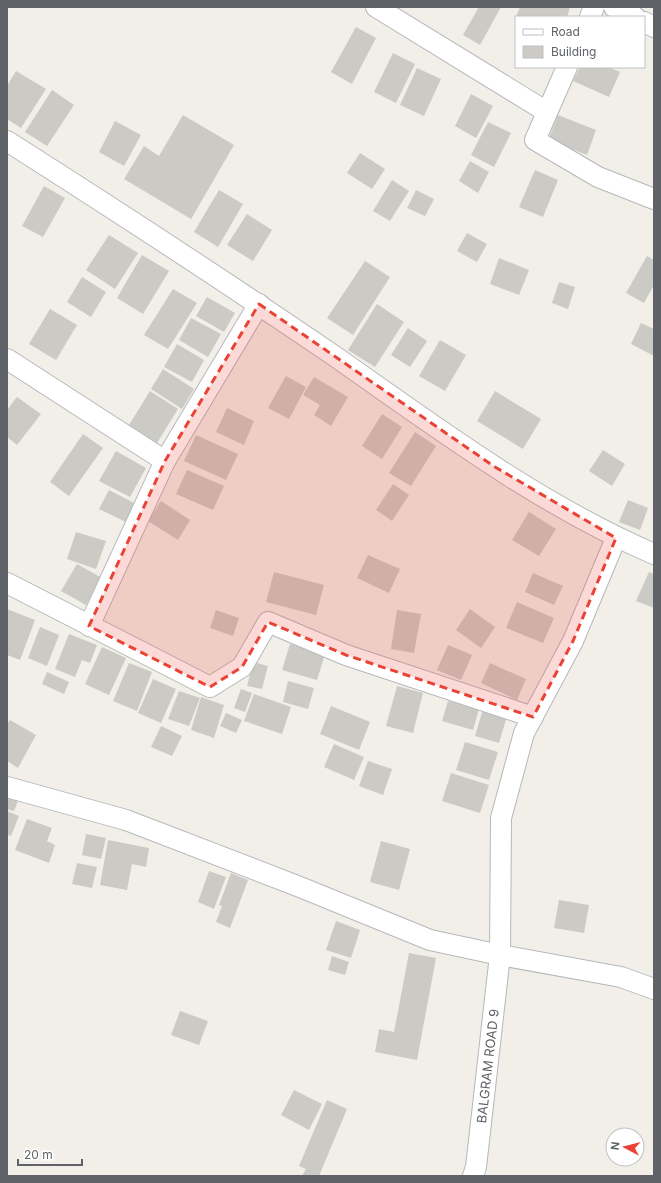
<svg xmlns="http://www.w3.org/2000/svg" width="661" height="1183" viewBox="0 0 661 1183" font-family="Inter,sans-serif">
  <rect width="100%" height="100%" fill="#f1efe8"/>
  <g fill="#cccac5">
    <path d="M479,7H501L480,45L463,35Z"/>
    <path d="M520,7H570L567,17H516Z"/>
    <path d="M356,27L376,38L352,84L331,72Z"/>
    <path d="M393,53L415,64L396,103L374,92Z"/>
    <path d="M580,67H608L620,72L609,97L573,81Z"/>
    <path d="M417,68L441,79L424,116L400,105Z"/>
    <path d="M16,71L46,89L21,128L7,119V86Z"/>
    <path d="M52,90L74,105L47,146L25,132Z"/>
    <path d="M471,94L493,106L476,138L455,126Z"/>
    <path d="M183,115L234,145L191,219L124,179L144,146L159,156Z"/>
    <path d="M558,115L596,130L587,155L548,140Z"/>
    <path d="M115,121L141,135L124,166L99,152Z"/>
    <path d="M488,122L511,133L494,167L471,155Z"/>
    <path d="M360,153L385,169L372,189L347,173Z"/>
    <path d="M470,161L489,172L478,193L459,181Z"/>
    <path d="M535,170L558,180L543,217L519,207Z"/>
    <path d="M392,180L409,191L390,221L373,211Z"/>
    <path d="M44,186L65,198L43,237L22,226Z"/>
    <path d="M219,190L243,204L218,247L194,232Z"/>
    <path d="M416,190L434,199L425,216L407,208Z"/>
    <path d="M247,214L272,230L253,261L227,245Z"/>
    <path d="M467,233L487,244L477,262L457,251Z"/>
    <path d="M109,235L138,253L115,289L86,270Z"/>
    <path d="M142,255L169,271L143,314L117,298Z"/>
    <path d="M647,256L654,260V285L644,303L626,293Z"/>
    <path d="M499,258L529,270L519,295L490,284Z"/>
    <path d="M365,261L390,277L353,335L327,318Z"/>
    <path d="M82,277L106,292L91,317L67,302Z"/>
    <path d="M559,282L575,287L568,309L552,303Z"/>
    <path d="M173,289L197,303L168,349L144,335Z"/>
    <path d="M207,297L235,313L224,332L196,316Z"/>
    <path d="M377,304L404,322L375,367L348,350Z"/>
    <path d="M50,309L77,325L56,360L29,344Z"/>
    <path d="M191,318L221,334L208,357L179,340Z"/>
    <path d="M641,323L654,329V356L631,344Z"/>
    <path d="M408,328L427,341L410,367L391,355Z"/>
    <path d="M440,340L466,355L445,391L419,376Z"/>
    <path d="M177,344L204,360L192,382L164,367Z"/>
    <path d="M163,369L194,389L182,409L151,389Z"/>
    <path d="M286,376L306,387L289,419L268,408Z"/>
    <path d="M314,377L348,397L331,426L314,415L320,405L303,395Z"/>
    <path d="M150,391L178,409L157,443L129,425Z"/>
    <path d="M495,391L541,419L523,449L477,421Z"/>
    <path d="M17,397L41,414L17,445L7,437V410Z"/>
    <path d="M227,408L254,421L244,445L216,432Z"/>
    <path d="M382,414L402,427L382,459L362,446Z"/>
    <path d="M415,432L436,446L411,486L389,473Z"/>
    <path d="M83,434L103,448L69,496L50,482Z"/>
    <path d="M196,435L238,454L226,480L184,461Z"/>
    <path d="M603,450L625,464L612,486L589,471Z"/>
    <path d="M116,451L146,468L130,497L99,481Z"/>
    <path d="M187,470L224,486L213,510L176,494Z"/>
    <path d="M393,484L409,495L392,521L376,510Z"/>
    <path d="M109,490L138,505L128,523L99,509Z"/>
    <path d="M628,500L648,508L640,530L619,522Z"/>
    <path d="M161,501L190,520L178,540L148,521Z"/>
    <path d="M529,512L556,529L539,556L512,540Z"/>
    <path d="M76,532L106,541L96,569L67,559Z"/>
    <path d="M368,555L400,569L389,593L357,578Z"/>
    <path d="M77,564L102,578L86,605L61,591Z"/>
    <path d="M274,572L324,585L316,615L266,602Z"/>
    <path d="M649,572L654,574V608L636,601Z"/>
    <path d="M533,573L563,586L554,605L525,592Z"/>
    <path d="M517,602L554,618L543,643L506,628Z"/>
    <path d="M7,609L35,620L20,660L7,655Z"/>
    <path d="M470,609L495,627L481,648L456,630Z"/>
    <path d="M216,610L239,618L233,636L210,628Z"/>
    <path d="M397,610L421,614L414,653L391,649Z"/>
    <path d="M40,627L59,635L47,666L28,658Z"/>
    <path d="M69,634L97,645L90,663L82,660L75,677L55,669Z"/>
    <path d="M290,644L325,654L317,680L282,670Z"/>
    <path d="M448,645L472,655L461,680L437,670Z"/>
    <path d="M102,647L126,658L109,695L85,684Z"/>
    <path d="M253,662L268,666L262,689L247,686Z"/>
    <path d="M129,663L152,672L137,711L113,701Z"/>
    <path d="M490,663L526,679L517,700L481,683Z"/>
    <path d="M47,672L69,682L64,694L42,684Z"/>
    <path d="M153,679L176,689L161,723L138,713Z"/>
    <path d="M288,681L314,688L308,709L283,702Z"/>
    <path d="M397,686L423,693L413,733L386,726Z"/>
    <path d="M241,689L252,693L245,712L234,708Z"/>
    <path d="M179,691L200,698L189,726L168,719Z"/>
    <path d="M254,694L291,707L282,734L244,721Z"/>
    <path d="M201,697L224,705L214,738L191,730Z"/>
    <path d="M448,701L479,709L473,730L442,721Z"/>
    <path d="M331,706L370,722L359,750L320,734Z"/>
    <path d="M483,709L507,716L499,743L475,736Z"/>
    <path d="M226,713L242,720L236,733L220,726Z"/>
    <path d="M10,720L36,735L18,768L7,761V724Z"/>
    <path d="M161,726L182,736L172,756L151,747Z"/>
    <path d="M465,742L498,752L489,780L456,770Z"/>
    <path d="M334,744L364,757L354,780L324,767Z"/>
    <path d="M368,761L392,769L383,795L359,786Z"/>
    <path d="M451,773L489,785L480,813L442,801Z"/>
    <path d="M7,793L19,798L14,811L7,809Z"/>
    <path d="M7,811L19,816L11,836L7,835Z"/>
    <path d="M27,819L52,828L47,841L55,845L49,863L15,850Z"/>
    <path d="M86,834L106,838L101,859L82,855Z"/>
    <path d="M108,840L149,848L146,867L132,864L127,890L100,885Z"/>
    <path d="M381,841L410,849L399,890L370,882Z"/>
    <path d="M77,863L97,867L92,888L72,884Z"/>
    <path d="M209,871L226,877L214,909L198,902Z"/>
    <path d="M231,873L248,880L230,928L216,922L222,906L219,905Z"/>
    <path d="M559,900L589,905L584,933L554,928Z"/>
    <path d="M336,921L360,930L351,958L326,950Z"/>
    <path d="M409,953L436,958L417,1060L375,1052L379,1029L394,1032Z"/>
    <path d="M332,956L349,962L345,975L328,970Z"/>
    <path d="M180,1011L208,1021L199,1045L171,1035Z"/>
    <path d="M294,1090L322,1104L309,1130L281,1115Z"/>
    <path d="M327,1100L347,1109L319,1176H302L306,1169L299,1166Z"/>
  </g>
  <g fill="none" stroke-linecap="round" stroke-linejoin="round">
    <g stroke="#b5b8bc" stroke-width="22">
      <g id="minor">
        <path d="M376,7L547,112"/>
        <path d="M614,7L635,17"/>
        <path d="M590,17L594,7"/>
        <path d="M644,22L654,27"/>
        <path d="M567,67L535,140L598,177L654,199"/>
        <path d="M7,141C117,211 226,282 333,355C436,427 538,504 654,554"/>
        <path d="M7,359L165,461"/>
        <path d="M7,583L210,687L242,667L268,622L346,655L533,717"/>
        <path d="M89,626L165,461L259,304"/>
        <path d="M7,787L126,820L300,887L430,940L500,955L621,977L654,989"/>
        <path id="s1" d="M473,1176L476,1167L500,955L501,818L524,733L573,641L616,538"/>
      </g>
    </g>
    <use href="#minor" stroke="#fff" stroke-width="20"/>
  </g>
  <path fill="#ea4335" fill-opacity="0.2" stroke="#ea4335" stroke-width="3" stroke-dasharray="8 5" stroke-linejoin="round" d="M259,304L495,467L616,538L573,641L533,717L346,655L268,622L242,667L210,687L89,626L165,461Z"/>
  <g text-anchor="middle" stroke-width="3.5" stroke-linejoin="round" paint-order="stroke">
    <g font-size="13" fill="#5f6368" stroke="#fff">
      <text dy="5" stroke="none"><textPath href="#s1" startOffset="111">BALGRAM ROAD 9</textPath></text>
    </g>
  </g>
  <rect width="661" height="1183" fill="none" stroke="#5f6368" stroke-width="16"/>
  <rect x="515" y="16" width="130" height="52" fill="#ffffff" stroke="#bfc1c3"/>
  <rect x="523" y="29" width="20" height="6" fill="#ffffff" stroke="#bfc1c3"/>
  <text x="551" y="36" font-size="12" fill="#5f6368">Road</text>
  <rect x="523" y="46" width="20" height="12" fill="#cccac5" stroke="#bfc1c3"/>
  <text x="551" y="56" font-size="12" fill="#5f6368">Building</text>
  <g transform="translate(625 1147) rotate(277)"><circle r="19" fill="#ffffff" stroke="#bfc1c3"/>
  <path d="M0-3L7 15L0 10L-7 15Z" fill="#ea4335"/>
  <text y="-6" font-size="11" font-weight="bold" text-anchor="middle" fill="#5f6368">N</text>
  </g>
  <path d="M18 1159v6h64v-6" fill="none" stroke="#5f6368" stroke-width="2"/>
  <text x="24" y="1159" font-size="12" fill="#5f6368" stroke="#ffffff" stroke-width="3" paint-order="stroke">20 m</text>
</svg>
